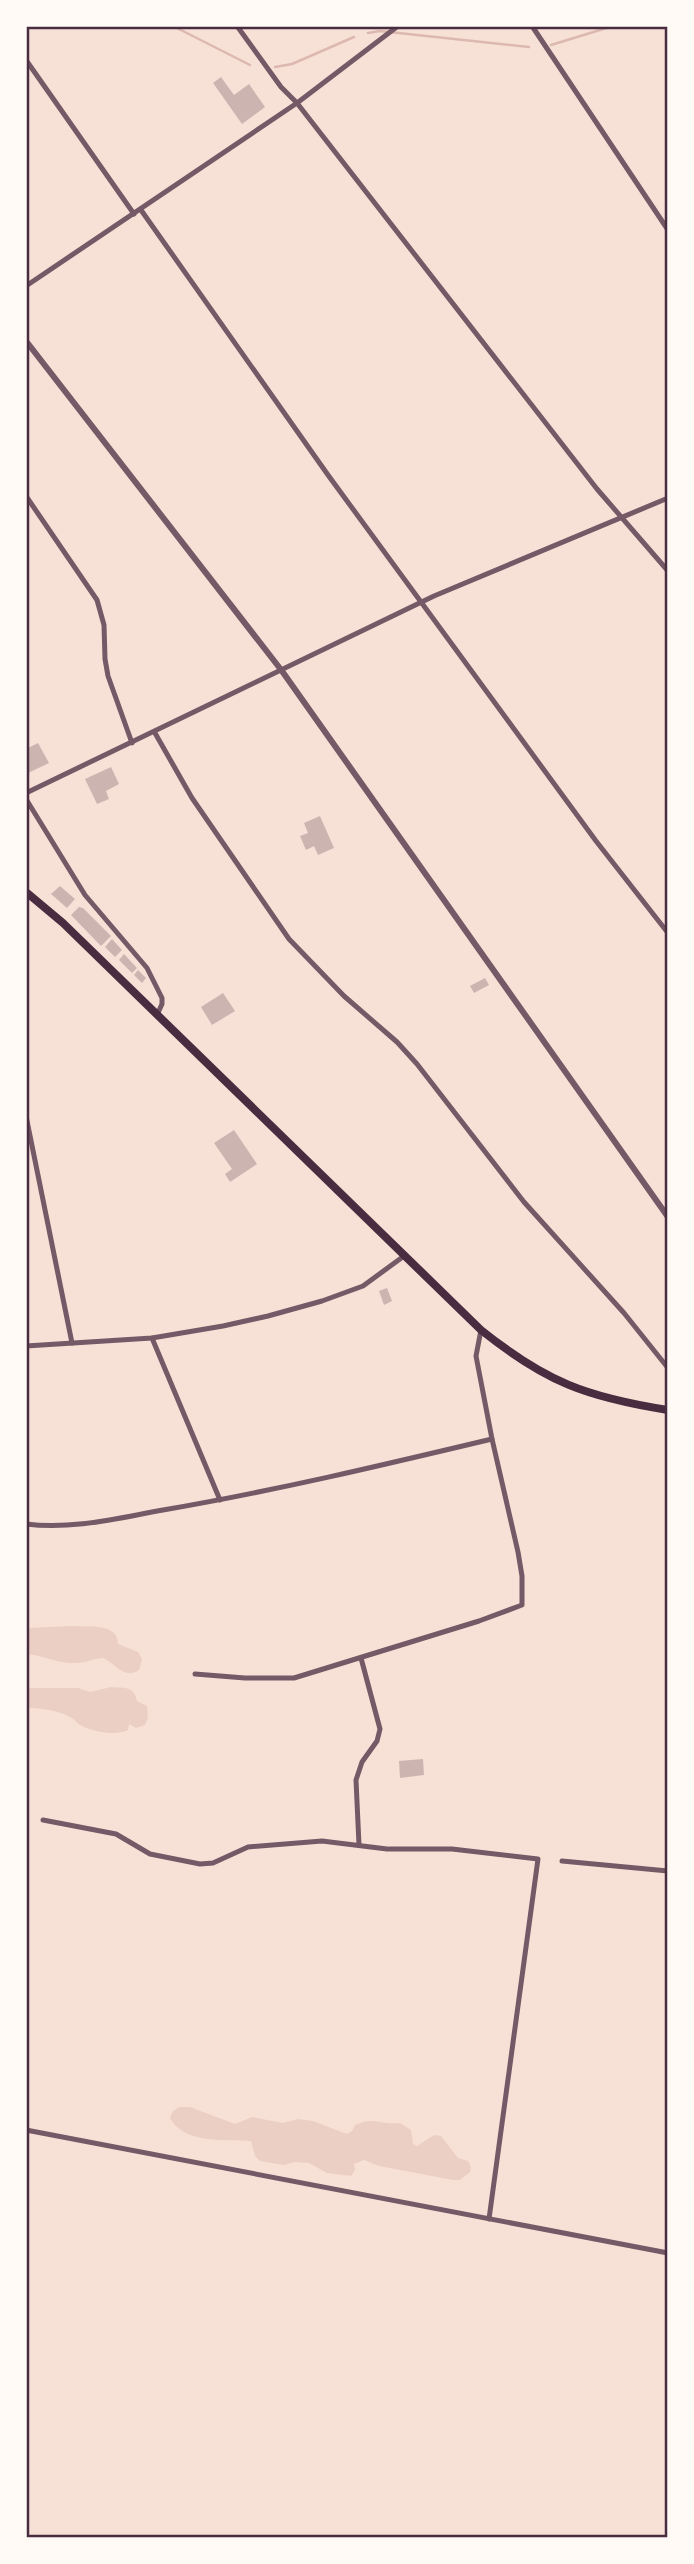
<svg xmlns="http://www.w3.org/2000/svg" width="694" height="2564" viewBox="0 0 694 2564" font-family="'Noto Serif',serif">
  <rect width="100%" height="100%" fill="#f7e1d7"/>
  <g fill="#ebcfc5">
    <path d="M73,1626C89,1627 118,1623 118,1644L138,1652L142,1659L139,1670C124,1680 116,1664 103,1658C94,1658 86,1663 76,1663C58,1664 43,1655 26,1654V1628Z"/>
    <path d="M111,1687C125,1688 134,1686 137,1701L147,1706L148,1718L145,1725L136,1728L129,1724L128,1730C116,1736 96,1732 84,1727C78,1725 76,1720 70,1717C57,1710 41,1708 26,1708V1688H78L90,1692Z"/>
    <path d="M179,2107H190L235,2124L252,2117L283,2123L298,2119L313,2121L347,2134L352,2131L355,2125C373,2116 381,2125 400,2123L411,2130L413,2144L417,2146L434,2135L441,2136L458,2158L468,2161L471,2167L470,2172L460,2180H453L379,2166L364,2160L354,2164L355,2170L351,2176L327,2173L309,2163L294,2162L284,2165L260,2161L255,2156L251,2141C226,2139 185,2145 170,2118L173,2111Z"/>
  </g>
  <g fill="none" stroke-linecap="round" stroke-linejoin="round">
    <g stroke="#dcb8b0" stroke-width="2.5">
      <path d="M173,26L250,65"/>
      <path d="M368,33L380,31L529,47"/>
      <path d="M551,45L613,26"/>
      <path d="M275,67L292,64L354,37"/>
    </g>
  </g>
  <g fill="#ccb4b1">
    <path d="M221,77L234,95L249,84L265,107L242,124L213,83Z"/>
    <path d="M38,743L49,763L26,774V749Z"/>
    <path d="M111,767L119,784L106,791L109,799L97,804L85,779Z"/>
    <path d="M320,816L334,848L318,855L314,846L306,850L300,836L308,833L304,823Z"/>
    <path d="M60,886L75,899L67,908L51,894Z"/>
    <path d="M79,907L83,908L111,936L101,946L71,915Z"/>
    <path d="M112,939L122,950L115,957L105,947Z"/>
    <path d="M124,954L137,968L132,973L119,960Z"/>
    <path d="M138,970L146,978L142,983L134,975Z"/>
    <path d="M485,978L489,985L474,993L470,986Z"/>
    <path d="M223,993L235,1011L212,1025L201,1007Z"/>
    <path d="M234,1130L257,1164L230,1182L225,1174L232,1169L214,1143Z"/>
    <path d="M387,1288L392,1301L384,1305L379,1291Z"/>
    <path d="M423,1759L424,1775L400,1778L399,1761Z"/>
  </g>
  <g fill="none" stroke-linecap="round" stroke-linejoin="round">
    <g stroke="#755966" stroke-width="5">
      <path d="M237,26L281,87L297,103L597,489L668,571"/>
      <path d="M532,26L668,230"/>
      <path d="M26,60L134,214"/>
      <path d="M141,210L328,475L596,841L668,933"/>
      <path d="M26,286L297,103L398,26"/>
      <path d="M26,496L97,600L104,625L105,659L108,676L132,743"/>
      <path d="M155,733L192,798L289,939L344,996L397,1042L417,1064L524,1202L624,1313L668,1368"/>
      <path d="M26,793L434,596L668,498"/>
      <path d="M26,799L85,895L147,968L162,998V1004L157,1015"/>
      <path d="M26,1116L72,1343"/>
      <path d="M152,1338L220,1500"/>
      <path d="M26,1346L152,1338L223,1326L268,1316L322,1301L363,1286L404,1256"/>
      <path d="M26,1524C72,1530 118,1518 163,1510C274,1491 383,1465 492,1439"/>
      <path d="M195,1674L245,1678H294L479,1621L522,1605V1576L518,1552L492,1439L476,1356L481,1330"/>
      <path d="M43,1820L116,1834L150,1854L200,1864L213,1863L248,1847L322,1841L387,1849H452L538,1859L489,2219"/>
      <path d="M359,1845L356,1780L362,1762L377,1741L380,1729L361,1658"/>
      <path d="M562,1861L668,1871"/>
      <path d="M26,2130L668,2253"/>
    </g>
    <path stroke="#755966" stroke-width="6" d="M26,341L282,671L668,1217"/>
    <path stroke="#4a2c40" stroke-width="8" d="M26,892L63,923L481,1330C546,1382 586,1397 668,1410"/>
  </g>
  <rect width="694" height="2564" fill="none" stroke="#fffaf5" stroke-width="56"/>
  <rect x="28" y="28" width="638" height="2508" fill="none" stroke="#4a2c40" stroke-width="2.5"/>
</svg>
